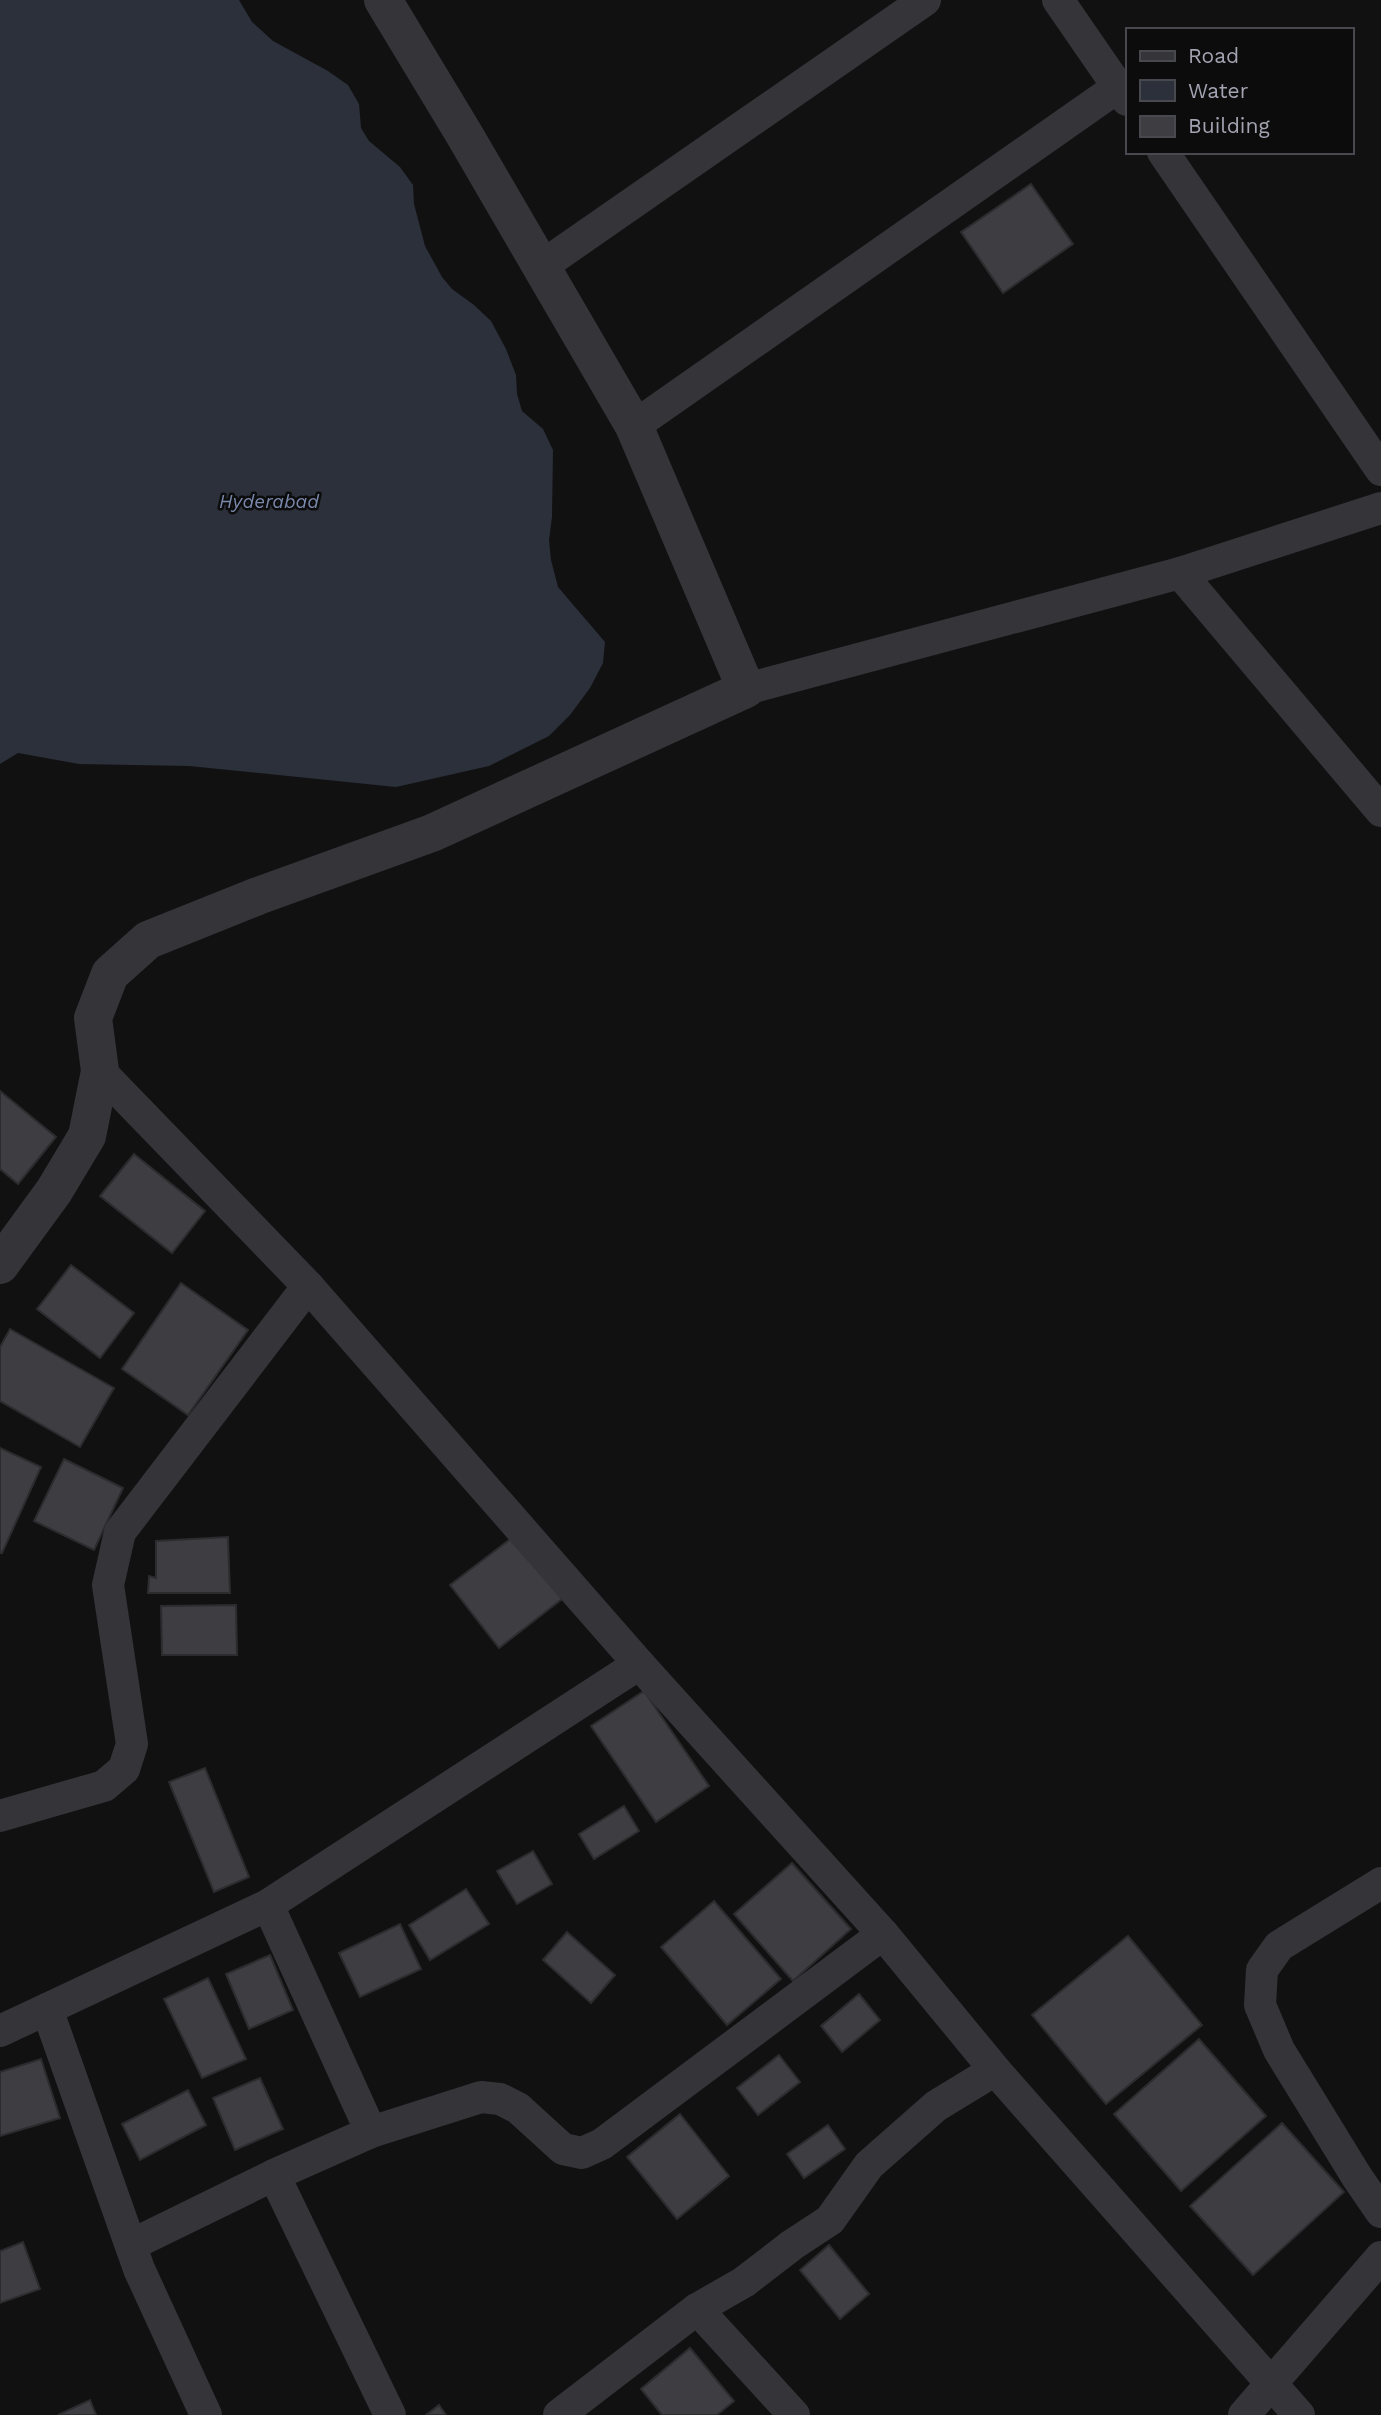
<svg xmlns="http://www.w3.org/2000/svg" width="1381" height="2415" viewBox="0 0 1381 2415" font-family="'Work Sans',sans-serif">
  <rect width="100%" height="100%" fill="#111112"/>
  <path fill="#2b303a" d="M0,0H239L252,22L273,41L328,71L348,85L359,104L361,128L369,141L400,167L413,185L414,204L425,246L442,277L452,289L474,305L491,321L506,349L516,375L517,394L522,411L543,429L553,450L552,517L549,540L551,560L558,587L605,642L603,663L590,688L570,715L549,736L489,766L396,787L189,766L79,764L18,753L0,764Z"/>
  <g fill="#3d3d42" stroke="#2c2b2e" stroke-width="2">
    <path d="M1031,184L1073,244L1003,293L961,232Z"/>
    <path d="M0,1091L56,1137L18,1184L0,1169Z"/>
    <path d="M134,1154L205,1211L172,1253L100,1196Z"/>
    <path d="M71,1265L134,1313L100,1358L37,1309Z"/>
    <path d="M181,1283L248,1330L188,1415L122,1369Z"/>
    <path d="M10,1329L114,1388L80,1447L0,1401V1347Z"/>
    <path d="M0,1448L41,1467L2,1553H0Z"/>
    <path d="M64,1459L123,1488L94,1550L34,1521Z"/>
    <path d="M228,1537L230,1593H148L149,1576L156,1578V1541Z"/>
    <path d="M513,1537L562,1599L499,1648L450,1585Z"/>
    <path d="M236,1605L237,1655H162L161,1606Z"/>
    <path d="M644,1691L709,1786L656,1822L591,1726Z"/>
    <path d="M205,1768L249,1877L214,1892L169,1782Z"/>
    <path d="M624,1806L639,1831L594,1859L579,1834Z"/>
    <path d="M533,1851L552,1884L517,1904L497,1871Z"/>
    <path d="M792,1863L851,1929L793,1981L734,1914Z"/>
    <path d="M466,1889L489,1924L430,1960L409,1925Z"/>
    <path d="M714,1901L781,1979L727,2025L661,1947Z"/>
    <path d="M400,1924L421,1969L360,1997L339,1953Z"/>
    <path d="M567,1932L615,1975L591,2003L543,1960Z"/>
    <path d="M1128,1936L1202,2025L1106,2104L1032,2015Z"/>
    <path d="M270,1955L293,2010L249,2029L226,1974Z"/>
    <path d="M208,1978L246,2059L202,2078L164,1999Z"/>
    <path d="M859,1994L880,2020L842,2052L821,2026Z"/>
    <path d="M1199,2039L1266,2116L1181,2191L1114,2114Z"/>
    <path d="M779,2055L800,2082L758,2115L737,2088Z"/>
    <path d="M41,2059L60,2118L0,2136V2072Z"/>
    <path d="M260,2078L283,2129L235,2150L213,2098Z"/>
    <path d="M188,2090L206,2125L140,2160L122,2124Z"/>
    <path d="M680,2114L729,2176L677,2219L627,2157Z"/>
    <path d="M1282,2123L1344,2192L1253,2275L1190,2206Z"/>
    <path d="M828,2125L845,2149L804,2178L787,2154Z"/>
    <path d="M23,2242L40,2289L0,2303V2251Z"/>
    <path d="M829,2245L869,2294L840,2319L800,2270Z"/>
    <path d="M690,2348L734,2401L717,2415H662L641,2389Z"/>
    <path d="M90,2400L96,2415H58Z"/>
    <path d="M439,2405L446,2415H426Z"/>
  </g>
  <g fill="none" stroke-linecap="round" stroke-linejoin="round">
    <g stroke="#343439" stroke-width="32">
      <path d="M1058,0L1127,100"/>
      <path d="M1163,152L1381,470"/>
      <path d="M542,266L925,0"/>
      <path d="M634,426L1118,87"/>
      <path d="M1180,573L1381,811"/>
      <path d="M746,689L1180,573L1381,508"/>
      <path d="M100,1071L308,1286L639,1664L883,1934L995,2070L1299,2415"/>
      <path d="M0,1816L104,1786L124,1769L132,1744L108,1585L120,1532L308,1286"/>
      <path d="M1381,1883L1279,1946L1262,1970L1260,2005L1279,2050L1357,2177L1381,2212"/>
      <path d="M268,1905L371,2132"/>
      <path d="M0,2031L47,2009"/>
      <path d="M274,2175L371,2132L481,2097L500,2099L518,2108L563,2149L582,2153L602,2144L883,1934"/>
      <path d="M131,2245L274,2175L390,2415"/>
      <path d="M697,2309L794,2415"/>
      <path d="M206,2415L139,2269L47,2009L268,1905L639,1664"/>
      <path d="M559,2415L697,2309L744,2282L792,2245L830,2220L869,2165L936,2106L995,2070"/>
      <path d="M1244,2415L1381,2257"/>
    </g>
    <path stroke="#343439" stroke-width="38" d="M0,1265L54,1191L87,1136L100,1071L93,1018L110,974L148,940L258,896L432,833L746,689L634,426L464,134L383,0"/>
  </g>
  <g text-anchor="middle" stroke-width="5" stroke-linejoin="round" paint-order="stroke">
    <g font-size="19" font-style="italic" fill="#7a88ac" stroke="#0c0c0d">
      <text x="269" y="508">Hyderabad</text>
    </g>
  </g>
  <rect x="1126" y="28" width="228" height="126" fill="#0c0c0d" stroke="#48484f" stroke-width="2"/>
  <rect x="1140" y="51" width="35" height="10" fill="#343439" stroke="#48484f" stroke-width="2"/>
  <text x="1188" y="63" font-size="21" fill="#a3a3b2">Road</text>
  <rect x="1140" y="80" width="35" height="21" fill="#2b303a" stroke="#48484f" stroke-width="2"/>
  <text x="1188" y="98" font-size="21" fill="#a3a3b2">Water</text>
  <rect x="1140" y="116" width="35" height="21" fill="#3d3d42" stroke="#48484f" stroke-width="2"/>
  <text x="1188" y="133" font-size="21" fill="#a3a3b2">Building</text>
</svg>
